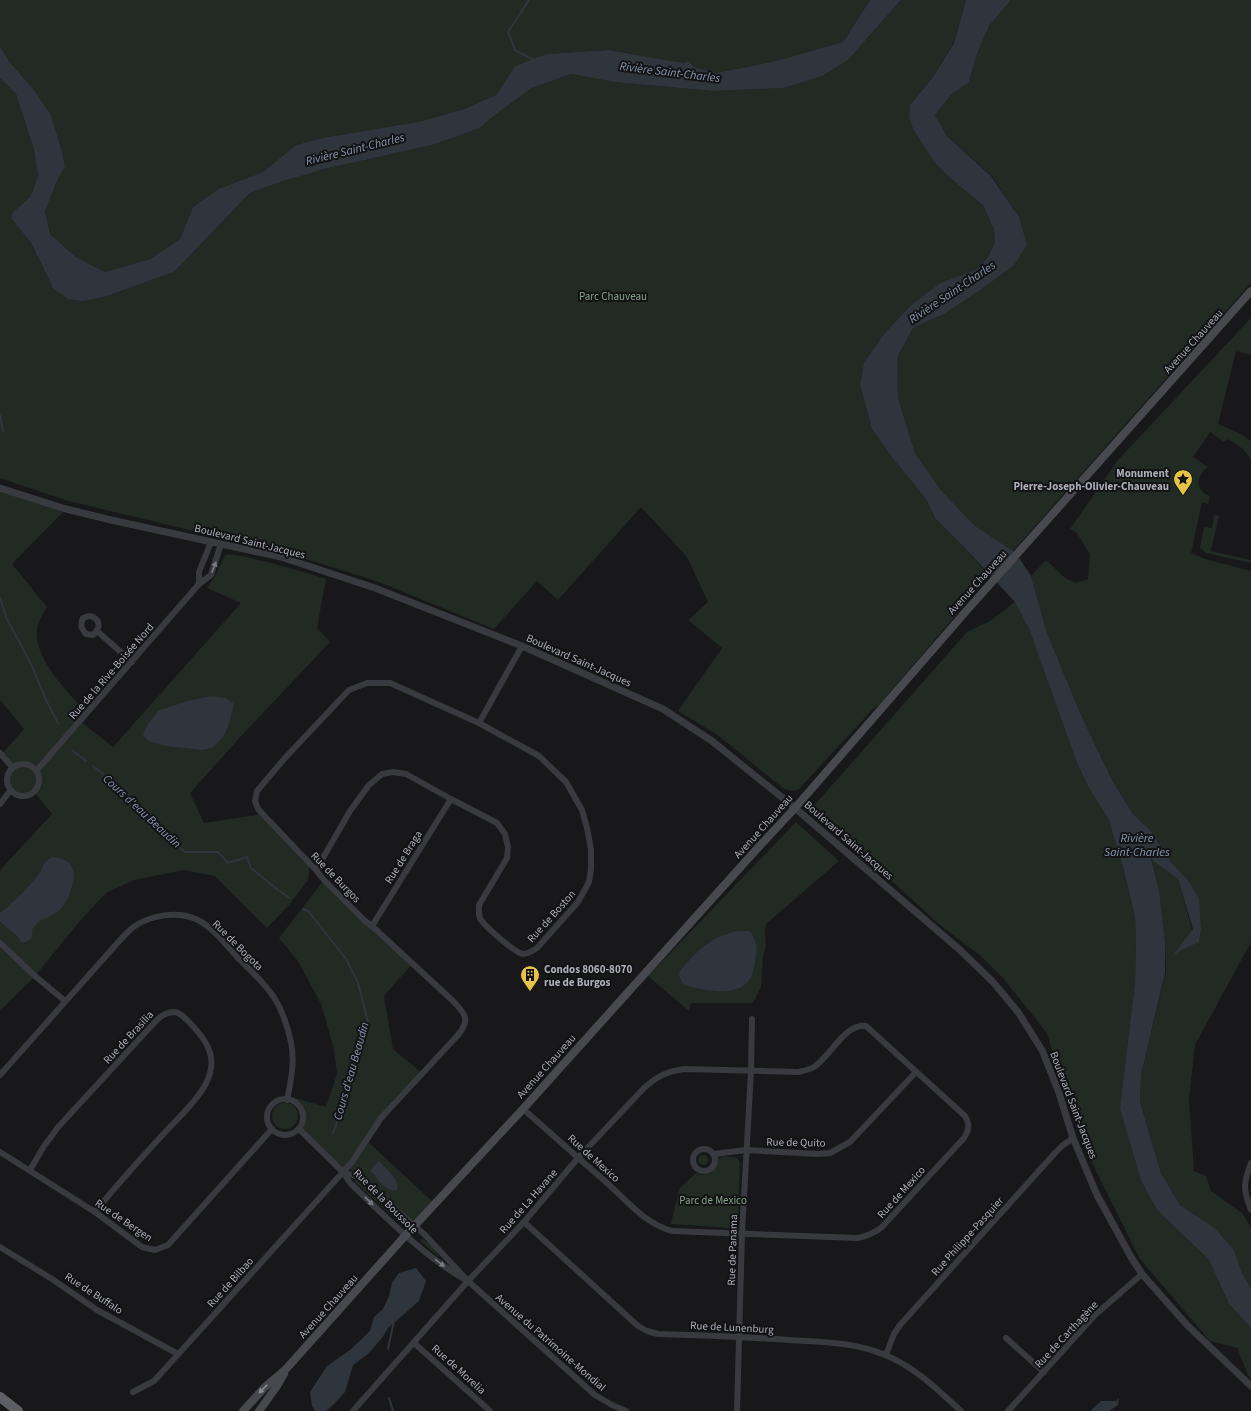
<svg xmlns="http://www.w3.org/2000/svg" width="1251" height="1411" viewBox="0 0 1251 1411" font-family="'Source Sans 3',sans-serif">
  <rect width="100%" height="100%" fill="#18181a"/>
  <g fill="#222a24" fill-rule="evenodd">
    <path d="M0,0H870L843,42L776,61L716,73L694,67L688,61L684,63L609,50L546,54L515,66L496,95L464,109L422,121L322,138L296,145L263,172L218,189L193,207L180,239L150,259L105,272L76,257L50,234L45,211L58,179L65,167L62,151L51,115L35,91L9,61L0,46Z"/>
    <path d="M901,0H966L954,42L933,77L910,105L909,117L913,129L934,162L950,178L983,205L994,230L995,242L988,257L978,269L940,283L911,305L884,334L864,362L860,385L872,429L894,460L926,499L935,518L962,545L989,576L879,705L874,708L799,789L794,791L784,789L719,736L678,711L722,648L688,620L708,602L687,557L641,507L558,600L537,581L494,629L379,582L316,562L255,546L65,500L0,478V78L16,94L34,150L38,176L30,197L13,212L11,218L31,243L53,288L83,301L104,297L174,272L250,193L286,180L309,174L320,170L432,145L480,128L491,118L532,88L571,74L614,82L713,91L783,88L867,39Z"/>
    <path d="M1011,0H1251V283L1013,551L974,525L941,490L915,453L898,398L897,371V358L913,328L944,314L979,291L1019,217L992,176L947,136L935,115L951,95L969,82L977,54L989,26Z"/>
    <path d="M1251,318V355L1236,351L1218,424C1230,429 1241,433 1251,441V460C1245,449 1237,444 1227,439L1224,442L1210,432L1193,457L1208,467C1205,470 1202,472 1201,475C1195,484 1201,494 1210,496L1208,504L1202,502L1191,553L1205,559L1251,571V942L1195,1045L1189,1099L1194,1171L1206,1176L1211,1191L1242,1213L1251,1227V1288L1243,1275L1234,1250L1215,1228L1180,1205L1161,1173L1140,1102L1141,1075L1166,971L1165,941L1159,890L1151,858L1178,879L1192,930L1178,952L1199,942L1188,880L1171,862L1151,831L1133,814L1113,782L1081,715L1047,633L1031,576L1046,560L1065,578L1076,583L1088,579L1090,554L1076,532L1070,529L1118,460Z"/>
    <path d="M0,488L66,509L12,564L47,607C42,615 37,623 37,633C36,662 69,693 87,713L80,721L113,747L241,603L207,588L215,576L225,555C235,551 311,574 326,579L317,628L330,642L244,733L190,793L204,823L262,814L310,865L308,880L289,905L267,928L215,876L184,870L134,880L106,893L79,922L35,976L0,1011V870L52,814L34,792C32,793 28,795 25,796C14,799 4,786 7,775C7,772 10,769 12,767L1,755L24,729L0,700Z"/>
    <path d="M1214,515L1219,516L1211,551L1251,560V563L1206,553L1200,548L1204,527L1212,528Z"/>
    <path d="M1015,602L1030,631L1108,818L1122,863L1135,917L1136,944L1135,982L1120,1108L1157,1210L1209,1260L1229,1304L1251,1328V1379L1249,1377L1237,1348L1210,1341L1140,1259L1091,1161L1074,1109L1056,1063L1047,1033L1003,978L981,956L941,926L812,808L967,632L990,621Z"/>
    <path d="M796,822L839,861L766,924L765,930L766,946L763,956L761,987L753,1003H691L689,1011L648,976ZM736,931L754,935L757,951L753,973L683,967L709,942L719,936Z"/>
    <path d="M324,880L412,964L384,996L393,1049L422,1073L381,1118L367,1141L435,1204L415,1226L345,1165L344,1170L299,1129C307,1116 301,1103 287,1100L288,1096L326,1107L337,1074L334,1049L321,1004L298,961L279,938Z"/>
    <circle cx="285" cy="1116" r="13"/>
    <circle cx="703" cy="1160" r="5"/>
    <path d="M725,1156L737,1158L740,1163L738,1220L736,1224L730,1228L671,1224L679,1189L696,1173L703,1175L711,1173L717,1164L719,1158Z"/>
    <path d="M357,1179L402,1220V1223H400L355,1182V1180Z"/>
    <path d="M421,1239H423L436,1250L439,1257L421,1242Z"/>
  </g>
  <g fill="#2f353d">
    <path d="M870,0H901L848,60L822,76L783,88L713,91L614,82L571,74L532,88L491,118L480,128L432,145L320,170L309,174L286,180L250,193L174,272L104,297L83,301L68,299L53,288L31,243L11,218L13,212L30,197L38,176L34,150L16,94L0,78V46L9,61L35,91L51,115L62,151L65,167L58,179L45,211L50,234L76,257L105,272L150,259L180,239L193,207L218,189L263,172L296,145L322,138L422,121L464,109L496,95L515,66L546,54L609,50L684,63L688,61L694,67L716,73L776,61L843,42Z"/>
    <path d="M966,0H1011L989,26L977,54L969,82L951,95L935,115L947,136L991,176L1019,217L1027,245L1014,265L979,291L944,314L913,328L897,358L898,398L915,453L941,490L974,525L1016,553L1031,576L1047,633L1081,715L1113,782L1133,814L1151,831L1171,862L1188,880L1199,899L1201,928L1199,942C1190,947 1178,950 1171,958L1193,929L1178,879L1151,859L1159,890L1165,941V973L1141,1075L1140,1102L1161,1173L1180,1205L1215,1228L1234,1250L1243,1275L1251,1288V1328L1229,1304L1209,1260L1157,1210L1141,1180L1120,1108L1135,982L1136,944L1135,917L1122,863L1108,818L1088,786L1076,760L1030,631L1015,602L962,545L935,518L926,499L894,460L872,429L860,385L864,362L884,334L911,305L940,283L978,269L988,257L995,242L994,230L983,205L950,178L934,162L913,129L909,117L910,105L933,77L954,43Z"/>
    <path d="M211,696L226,698L234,704L228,727L223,737L212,748L203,750L166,746L149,741L143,735L148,724L158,711L184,702Z"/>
    <path d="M52,857C62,858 70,860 73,871C75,877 73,883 71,889C68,900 62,910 51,916C48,918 43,918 40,921C37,923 34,927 32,930V938L26,942H21C17,933 7,929 0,921V913C9,907 33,883 39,874C45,865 41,864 52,857Z"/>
    <path d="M736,931H749C756,937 758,948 756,957C755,962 755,967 753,972C744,1001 705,990 684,985L680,978L679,973C687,961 705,943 718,937C724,934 730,933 736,931Z"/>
    <path d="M379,1161C385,1168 401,1180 397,1190C386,1193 377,1178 370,1170Z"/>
    <path d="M416,1268L426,1281L419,1301L388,1328L382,1338L368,1354L353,1365L345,1392L333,1405L326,1411H315L312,1406L310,1392L327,1366L350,1350L370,1331L374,1317L383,1309L389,1296L392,1283L399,1273Z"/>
    <path d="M1119,1398L1118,1405L1109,1411H1090L1101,1401H1116Z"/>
  </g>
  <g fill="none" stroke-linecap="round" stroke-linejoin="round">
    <g stroke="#2f353d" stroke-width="2">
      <path d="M529,0L508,32L515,50L536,61"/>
      <path d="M0,415L3,431"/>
      <path d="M0,598L7,619L31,664L47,702L58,723"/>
      <path d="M72,750L86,761"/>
      <path d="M93,766L120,787L185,852H218L228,863L247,857L251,868L278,890L290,898"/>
      <path d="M303,909L309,912L346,959L358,983L368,1022L357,1062L333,1133"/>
      <path d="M388,1349L394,1321"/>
      <path d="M389,1398L393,1411"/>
    </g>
    <g stroke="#393a3f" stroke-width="6">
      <path d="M199,584V572L211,542"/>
      <path d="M89,616C101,618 101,628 93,635L86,634C81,628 80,625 83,618Z"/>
      <path d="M97,631L132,662"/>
      <path d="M479,723L522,646"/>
      <path d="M0,753L12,767"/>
      <circle cx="23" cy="780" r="16"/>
      <path d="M37,770L199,584L211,575L221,544"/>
      <path d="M0,804L10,791"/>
      <path d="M372,926L451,799"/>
      <path d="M0,943L35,976L65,1001"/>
      <path d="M0,1075L121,939C125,935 130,929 135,926C152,915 176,911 196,919C213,927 226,945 238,958C251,971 266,984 275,999C282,1010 288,1029 291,1042C295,1061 291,1081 287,1100"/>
      <circle cx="285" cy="1117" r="18"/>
      <path d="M299,1129L343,1172L350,1183C386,1217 421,1254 464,1279"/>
      <circle cx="704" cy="1160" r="11"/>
      <path d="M0,1152L95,1212L142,1247L155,1250L168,1245L272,1129"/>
      <path d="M714,1154L746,1150L818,1154L830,1153L850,1142L916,1072"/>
      <path d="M1251,1163C1243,1184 1243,1189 1251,1210"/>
      <path d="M30,1170L44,1146L59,1126L154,1023C159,1017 166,1012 175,1012C181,1013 185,1018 189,1022C203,1036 216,1053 210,1073C206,1092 181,1115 168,1129C143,1156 118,1183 95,1212"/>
      <path d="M343,1172L358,1177L424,1234L468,1281L595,1395L612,1405L626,1411"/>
      <path d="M524,1222L638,1326L647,1331L658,1334C702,1335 746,1337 789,1340C822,1342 855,1342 885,1355C915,1367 938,1390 961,1411"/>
      <path d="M0,1247L52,1279L97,1310L178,1354"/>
      <path d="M1006,1338L1044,1372"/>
      <path d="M414,1343L490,1411"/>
      <path d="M886,1355L894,1334L900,1325L1055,1153L1062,1146L1073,1138"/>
      <path d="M133,1392L154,1381L352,1162L381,1118L458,1035C471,1019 465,1014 453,1001L372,926L365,921L324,880L316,870L258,809L255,801L257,791L285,758L349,690L367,683H390L479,723L539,756L566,782L582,810L587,828L591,849V869L589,882L578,902L537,948C532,951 529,954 523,954C515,953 486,927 481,920C478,916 479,910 479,905L507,858L508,847L505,834L497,823L451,799L406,774L393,772L382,774L369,785L350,811L316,870"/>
      <path d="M353,1411L468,1281L524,1222L578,1158L644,1088C658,1076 665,1072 684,1069L798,1072C803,1071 809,1070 814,1067C830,1057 845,1023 866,1026L965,1116C970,1124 969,1130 964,1138L882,1227C875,1233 867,1236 858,1238L672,1231C645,1224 626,1200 606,1182C580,1160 555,1137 530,1115L523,1109"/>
      <path d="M737,1411L742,1233L751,1071L752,1019"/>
      <path d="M1008,1411L1095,1315L1142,1274"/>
    </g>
    <path stroke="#393a3f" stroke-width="7" d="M0,488L66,509L111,520L281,557L375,588L522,646L663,709L712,741L795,808L960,950L993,982L1018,1012L1042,1050L1059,1093L1073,1138L1097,1195L1131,1257L1142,1274L1187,1325L1251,1386"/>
    <g stroke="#48484f" stroke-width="8">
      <path d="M243,1411L265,1387L286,1369L405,1236L523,1109L755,851L795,808L968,609L1251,291"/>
      <path d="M259,1411L277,1386L284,1374"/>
    </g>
    <path stroke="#5e5e66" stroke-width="10" d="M0,1397L18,1411"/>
  </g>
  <defs><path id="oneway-solid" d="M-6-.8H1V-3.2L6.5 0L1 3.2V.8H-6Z"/></defs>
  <g fill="#787a82">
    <use href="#oneway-solid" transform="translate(214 567) rotate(-69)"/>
    <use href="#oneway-solid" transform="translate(369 1201) rotate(44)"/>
    <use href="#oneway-solid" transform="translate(440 1263) rotate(37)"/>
  </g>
  <use fill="#898a94" href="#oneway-solid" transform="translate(263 1389) rotate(135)"/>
  <defs>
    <g id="sight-pin" transform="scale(1)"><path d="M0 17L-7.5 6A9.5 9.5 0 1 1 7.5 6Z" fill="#e4c346" stroke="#131315"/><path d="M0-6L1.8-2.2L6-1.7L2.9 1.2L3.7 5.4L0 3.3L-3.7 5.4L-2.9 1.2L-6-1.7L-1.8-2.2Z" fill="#111"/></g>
    <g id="building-pin" transform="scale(1)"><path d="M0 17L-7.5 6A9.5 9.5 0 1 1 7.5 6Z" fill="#e4c346" stroke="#131315"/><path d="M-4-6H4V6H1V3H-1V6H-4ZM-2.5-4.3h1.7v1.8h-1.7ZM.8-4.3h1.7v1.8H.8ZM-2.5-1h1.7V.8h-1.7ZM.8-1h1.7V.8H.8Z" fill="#111"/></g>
  </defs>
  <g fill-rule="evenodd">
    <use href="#sight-pin" x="1183" y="479"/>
    <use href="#building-pin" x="530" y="975"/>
  </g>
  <g text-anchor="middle" stroke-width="4" stroke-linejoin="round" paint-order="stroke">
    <g font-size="11" fill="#84a28a" stroke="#131315">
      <text x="613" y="300">Parc Chauveau</text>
      <text x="713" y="1204">Parc de Mexico</text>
    </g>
    <g font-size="11" fill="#acaeb9" stroke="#131315">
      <text transform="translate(1193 341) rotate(-48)" y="4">Avenue Chauveau</text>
      <text transform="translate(250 541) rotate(14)" y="4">Boulevard Saint-Jacques</text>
      <text transform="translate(977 582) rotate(-48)" y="4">Avenue Chauveau</text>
      <text transform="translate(579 660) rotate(24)" y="4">Boulevard Saint-Jacques</text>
      <text transform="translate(111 671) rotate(-49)" y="4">Rue de la Rive-Boisée Nord</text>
      <text transform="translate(763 826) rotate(-48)" y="4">Avenue Chauveau</text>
      <text transform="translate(849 840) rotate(41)" y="4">Boulevard Saint-Jacques</text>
      <text transform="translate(403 857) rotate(-58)" y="4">Rue de Braga</text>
      <text transform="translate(336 877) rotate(46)" y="4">Rue de Burgos</text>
      <text transform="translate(551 916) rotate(-48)" y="4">Rue de Boston</text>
      <text transform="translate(238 945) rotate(45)" y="4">Rue de Bogota</text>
      <text transform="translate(128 1037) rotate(-47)" y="4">Rue de Brasilia</text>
      <text transform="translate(546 1066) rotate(-48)" y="4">Avenue Chauveau</text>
      <text transform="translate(1074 1105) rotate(69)" y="4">Boulevard Saint-Jacques</text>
      <text transform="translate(796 1142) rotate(1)" y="4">Rue de Quito</text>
      <text transform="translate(594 1158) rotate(42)" y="4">Rue de Mexico</text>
      <text transform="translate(901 1192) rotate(-48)" y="4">Rue de Mexico</text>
      <text transform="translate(386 1201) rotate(45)" y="4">Rue de la Boussole</text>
      <text transform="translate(528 1201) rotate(-49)" y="4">Rue de La Havane</text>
      <text transform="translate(124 1220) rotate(34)" y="4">Rue de Bergen</text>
      <text transform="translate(967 1236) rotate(-48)" y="4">Rue Philippe-Pasquier</text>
      <text transform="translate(732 1250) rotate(-88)" y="4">Rue de Panama</text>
      <text transform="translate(230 1282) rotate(-48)" y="4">Rue de Bilbao</text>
      <text transform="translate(94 1293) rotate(33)" y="4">Rue de Buffalo</text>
      <text transform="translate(328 1306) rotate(-48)" y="4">Avenue Chauveau</text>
      <text transform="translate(732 1327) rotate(3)" y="4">Rue de Lunenburg</text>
      <text transform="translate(1066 1334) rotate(-47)" y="4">Rue de Carthagène</text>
      <text transform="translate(551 1342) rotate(41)" y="4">Avenue du Patrimoine-Mondial</text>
      <text transform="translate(459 1369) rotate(42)" y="4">Rue de Morelia</text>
    </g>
    <g font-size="11" font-weight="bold" fill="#acaeb9" stroke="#131315" text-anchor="end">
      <text x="1169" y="477">Monument<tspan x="1169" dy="13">Pierre-Joseph-Olivier-Chauveau</tspan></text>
      <text x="544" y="973" text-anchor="start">Condos 8060-8070<tspan x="544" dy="13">rue de Burgos</tspan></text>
    </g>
    <g font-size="12" font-style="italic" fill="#8697b1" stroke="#131315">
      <text transform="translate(670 72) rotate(7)" y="4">Rivière Saint-Charles</text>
      <text transform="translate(355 149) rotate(-14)" y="4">Rivière Saint-Charles</text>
      <text transform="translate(952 292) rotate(-34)" y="4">Rivière Saint-Charles</text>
      <text transform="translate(142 811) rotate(43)" y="4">Cours d'eau Beaudin</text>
      <text x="1137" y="842">Rivière<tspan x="1137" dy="14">Saint-Charles</tspan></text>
      <text transform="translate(351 1071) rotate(-74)" y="4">Cours d'eau Beaudin</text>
    </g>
  </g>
</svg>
